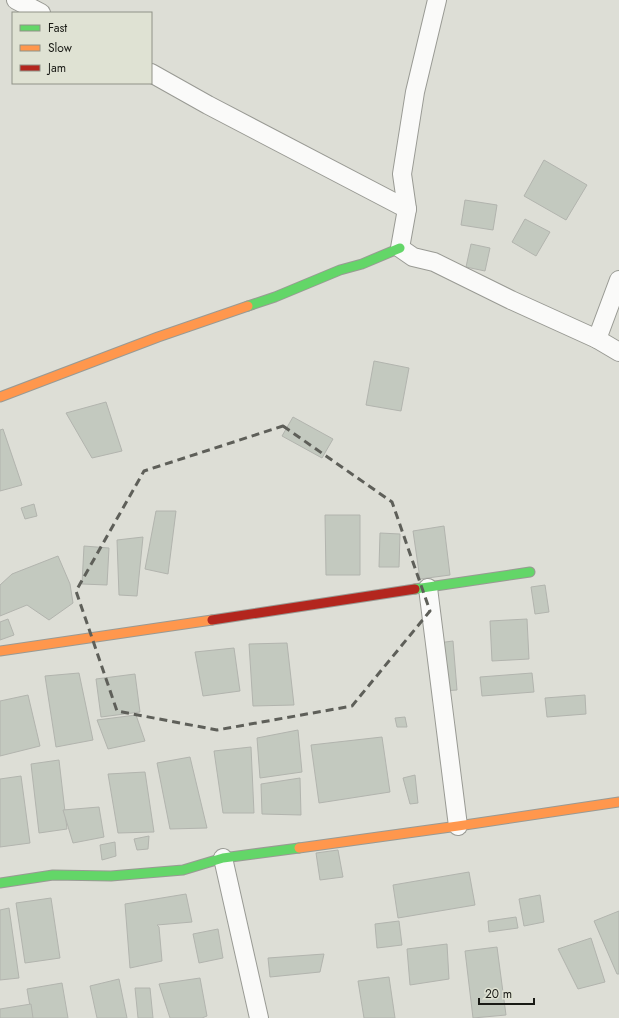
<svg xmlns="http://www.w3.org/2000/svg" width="619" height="1018" viewBox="0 0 619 1018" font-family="Jost,sans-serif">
  <rect width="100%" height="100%" fill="#ddded6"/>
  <g fill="#c3c9bf" stroke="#b2b4ae">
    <path d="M544,160L587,185L566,220L524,196Z"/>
    <path d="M465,200L497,205L493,230L461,225Z"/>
    <path d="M525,219L550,232L536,256L512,242Z"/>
    <path d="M471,244L490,248L485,271L466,267Z"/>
    <path d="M374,361L409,368L401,411L366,405Z"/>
    <path d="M106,402L122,451L92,458L66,413Z"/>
    <path d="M293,417L333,439L322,458L282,436Z"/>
    <path d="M3,429L22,485L0,491V430Z"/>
    <path d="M34,504L37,516L25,519L21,508Z"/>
    <path d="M156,511H176L168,574L145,569Z"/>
    <path d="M325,515H360V575H326Z"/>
    <path d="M444,526L450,575L420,579L413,531Z"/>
    <path d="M380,533L400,534L399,567H379Z"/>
    <path d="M143,537L137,596L119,595L117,540Z"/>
    <path d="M84,546L109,548L107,585L82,584Z"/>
    <path d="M58,556L70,584L73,603L49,620L27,605L0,616V585L12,574Z"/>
    <path d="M545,585L549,612L535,614L531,587Z"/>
    <path d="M8,619L14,635L0,640V622Z"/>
    <path d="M527,619L529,659L492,661L490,621Z"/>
    <path d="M453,641L457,690L443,691L438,643Z"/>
    <path d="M287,643L294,705L253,706L249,644Z"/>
    <path d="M234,648L240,691L203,696L195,652Z"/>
    <path d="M79,673L93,740L56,747L45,676Z"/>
    <path d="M532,673L534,692L482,696L480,677Z"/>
    <path d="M135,674L140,712L101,717L96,679Z"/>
    <path d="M28,695L40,746L0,756V701Z"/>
    <path d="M585,695L586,714L547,717L545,698Z"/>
    <path d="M136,715L145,741L108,749L97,720Z"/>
    <path d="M405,717L407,727H397L395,718Z"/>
    <path d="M298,730L302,772L260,778L257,738Z"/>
    <path d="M382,737L390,792L319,803L311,745Z"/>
    <path d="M251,747L254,813H223L214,751Z"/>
    <path d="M190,757L207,828L170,829L157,763Z"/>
    <path d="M59,760L67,829L39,833L31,764Z"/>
    <path d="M145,772L154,832L118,833L108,774Z"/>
    <path d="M415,775L418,803L410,804L403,778Z"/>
    <path d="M21,776L30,843L0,847V779Z"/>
    <path d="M300,778L301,815L262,814L261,784Z"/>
    <path d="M99,807L104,837L73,843L63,810Z"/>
    <path d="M149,836L148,849L137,850L134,839Z"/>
    <path d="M115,842L116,856L102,860L100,845Z"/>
    <path d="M338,850L343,877L320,880L316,853Z"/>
    <path d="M469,872L475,905L398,918L393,885Z"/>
    <path d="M186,894L192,922L157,925L159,927L162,961L130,968L125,904Z"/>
    <path d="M540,895L544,922L524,926L519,899Z"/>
    <path d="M51,898L60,958L25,963L16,903Z"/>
    <path d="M9,908L19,978L0,980V910Z"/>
    <path d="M619,911V974H617L594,921Z"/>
    <path d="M516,917L518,928L489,932L488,921Z"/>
    <path d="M399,921L402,945L377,948L375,924Z"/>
    <path d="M218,929L223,958L199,963L193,934Z"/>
    <path d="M591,938L605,982L578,989L558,949Z"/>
    <path d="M447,944L449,979L410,985L407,949Z"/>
    <path d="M497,947L506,1015L473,1018L465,951Z"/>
    <path d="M324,954L320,972L270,977L268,958Z"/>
    <path d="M389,977L395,1018H364L358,981Z"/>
    <path d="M200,978L207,1016L202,1018H170L159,984Z"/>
    <path d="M119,979L127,1018H97L90,986Z"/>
    <path d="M62,983L68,1018H32L27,989Z"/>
    <path d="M135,988H150L153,1018H138Z"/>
    <path d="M31,1004L33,1018H0V1009Z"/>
  </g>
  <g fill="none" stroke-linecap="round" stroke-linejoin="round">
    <g stroke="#999a94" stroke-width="20">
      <g id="street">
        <path d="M16,0L41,13"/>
        <path d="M437,0L415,92L402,174L407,209L400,248L413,257L434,262L511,300L597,339L619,352"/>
        <path d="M151,73L208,105L407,209"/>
        <path d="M597,339L619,280"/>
        <path d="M428,588L458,826"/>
        <path d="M223,858L259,1018"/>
      </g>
    </g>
    <g stroke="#999a94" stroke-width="11">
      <g id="fast">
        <path d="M248,306L275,297L340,270L362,264L400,248"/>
        <path d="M415,589L530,572"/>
        <path d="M0,883L53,875L111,876L183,870L223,858L299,848"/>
      </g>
    </g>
    <g stroke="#999a94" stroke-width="11">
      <g id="slow">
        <path d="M0,397L158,337L248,306"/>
        <path d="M0,651L212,620"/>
        <path d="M299,848L458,826L619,802"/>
      </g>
    </g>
    <g stroke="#999a94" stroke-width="11">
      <path id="jam" d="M212,620L415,589"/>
    </g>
    <use href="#street" stroke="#fafaf9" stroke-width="18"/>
    <use href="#fast" stroke="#63d668" stroke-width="9"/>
    <use href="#slow" stroke="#ff974d" stroke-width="9"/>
    <use href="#jam" stroke="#b3261e" stroke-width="9"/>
  </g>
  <path fill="none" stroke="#5e5f59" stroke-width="3" stroke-dasharray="8 5" stroke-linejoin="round" d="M283,426L392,502L430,611L352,706L217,730L117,711L76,591L144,471Z"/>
  <rect x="12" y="12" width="140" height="72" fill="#dfe2d3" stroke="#909287"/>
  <rect x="20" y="25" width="20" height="6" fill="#63d668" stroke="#909287"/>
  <text x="48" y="32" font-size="12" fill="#191a15">Fast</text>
  <rect x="20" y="45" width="20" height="6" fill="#ff974d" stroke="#909287"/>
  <text x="48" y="52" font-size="12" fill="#191a15">Slow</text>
  <rect x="20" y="65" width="20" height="6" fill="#b3261e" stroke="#909287"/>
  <text x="48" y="72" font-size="12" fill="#191a15">Jam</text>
  <path d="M479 998v6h55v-6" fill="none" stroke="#191a15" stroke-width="2"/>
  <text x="485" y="998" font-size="12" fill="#191a15" stroke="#dfe2d3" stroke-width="3" paint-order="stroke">20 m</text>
</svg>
